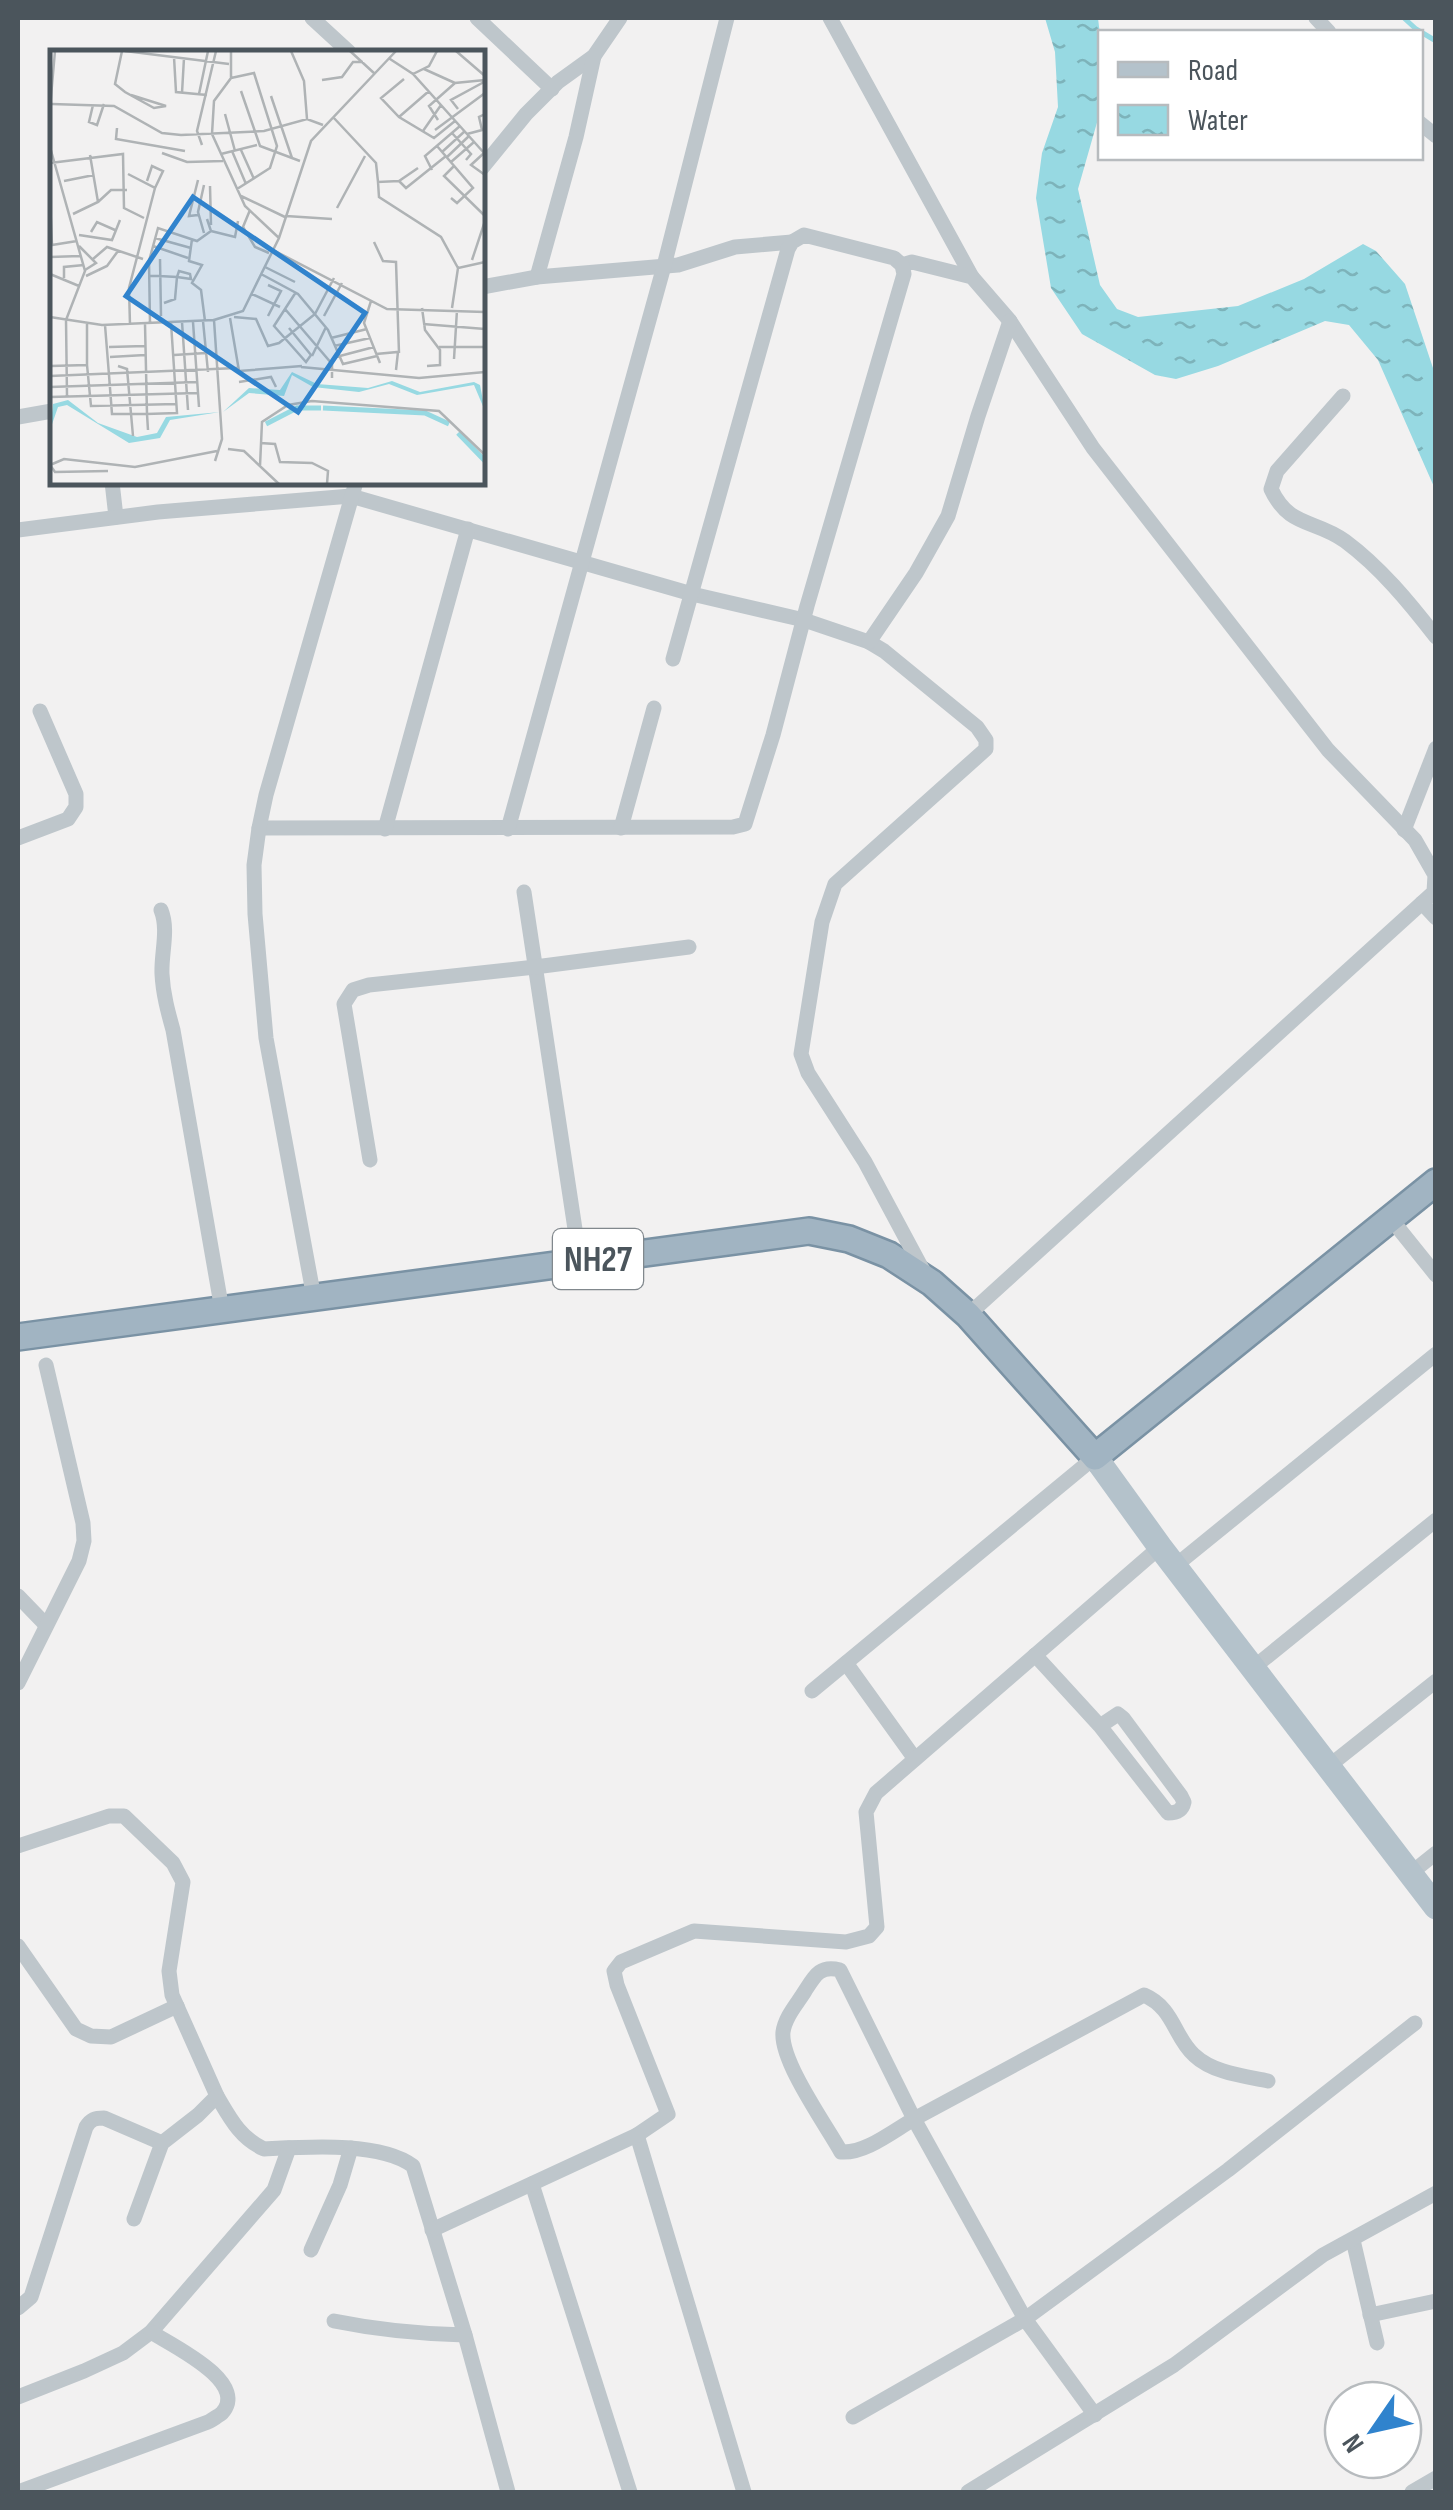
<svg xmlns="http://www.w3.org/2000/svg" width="1453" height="2510" viewBox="0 0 1453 2510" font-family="'Sofia Sans Condensed',sans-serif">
  <defs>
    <pattern id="water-ripples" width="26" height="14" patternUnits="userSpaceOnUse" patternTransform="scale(2.5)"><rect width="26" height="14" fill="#97d9e2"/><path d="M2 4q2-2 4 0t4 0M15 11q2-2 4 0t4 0" fill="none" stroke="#7db3ba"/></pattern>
  </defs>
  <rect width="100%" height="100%" fill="#f2f1f1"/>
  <path fill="url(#water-ripples)" d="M1045,18H1098L1100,35V112L1078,189L1100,285L1117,309L1138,317L1238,306L1304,279L1363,244L1376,251L1405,284L1435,374V489L1378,360L1349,325L1325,321L1218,366L1176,379L1155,375L1082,334L1051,288L1036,198L1042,153L1058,107L1055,52Z"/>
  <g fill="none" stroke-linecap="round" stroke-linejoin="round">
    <path stroke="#97d9e2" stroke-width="5" d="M1404,18L1416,29L1436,41"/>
    <g stroke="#7a92a4" stroke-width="30">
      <path id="trunk" d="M18,1337L809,1231L849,1239L889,1255L932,1283L968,1315L1095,1457L1436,1182"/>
    </g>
    <g stroke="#bec6cb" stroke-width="15">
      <path d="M312,18L349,52"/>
      <path d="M477,18L552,89"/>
      <path d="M830,18L972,277"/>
      <path d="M1316,18L1329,32"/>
      <path d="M1420,123L1436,136"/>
      <path d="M482,168L526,114L558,82L594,56L620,18"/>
      <path d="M902,265L912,262L972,277L1010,321L1093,448L1328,750L1415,840L1435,875L1434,892L968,1315"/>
      <path d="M537,277L576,137L594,56"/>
      <path d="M482,287L537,277L678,265L735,247L792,242"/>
      <path d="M1343,396L1277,471L1271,489C1289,528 1315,519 1345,541C1380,567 1409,602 1436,637"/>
      <path d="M18,417L52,411"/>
      <path d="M112,482L116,517"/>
      <path d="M18,530L158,512L351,496L692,594L804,620L869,642L884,651L977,727L986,740V749L835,884L822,922L801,1054L808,1073L865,1162L925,1274"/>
      <path d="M869,642L916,573L948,516L978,416L1010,321"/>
      <path d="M259,828L733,827L745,824L773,735L807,606L904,274L902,265L894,258L804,235L792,242L788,249L673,659"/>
      <path d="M621,828L654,708"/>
      <path d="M385,829L468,529"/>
      <path d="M508,829L664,266L727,18"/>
      <path d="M1404,830L1436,748"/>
      <path d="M18,838L68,819L76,807V794L40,711"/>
      <path d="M524,892L580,1262"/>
      <path d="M1422,903L1436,918"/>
      <path d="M161,910C169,930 161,953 162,974C163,994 168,1012 173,1030L222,1310"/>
      <path d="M370,1160L344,1004L353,990L369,985L535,967L689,947"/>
      <path d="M1391,1219L1436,1275"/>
      <path d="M314,1298L266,1038L255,914L254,865L259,828L266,795L356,482"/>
      <path d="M1175,1566L1436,1354"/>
      <path d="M18,1596L46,1625"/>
      <path d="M1035,1655L1100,1726L1168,1813C1176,1813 1182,1811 1184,1802L1181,1796L1123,1718L1118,1714L1100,1726"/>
      <path d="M846,1663L915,1759"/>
      <path d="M1253,1668L1436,1520"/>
      <path d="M18,1683L79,1561L84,1541L83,1523L46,1365"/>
      <path d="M812,1691L1095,1457"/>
      <path d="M1329,1766L1436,1681"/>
      <path d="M18,1846L109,1816H124L173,1863L183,1882L169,1971L172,1995L217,2096"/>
      <path d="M1411,1873L1436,1853"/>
      <path d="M18,1946L76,2029L91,2036L111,2037L177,2006"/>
      <path d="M637,2135L744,2492"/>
      <path d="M532,2184L630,2492"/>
      <path d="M134,2219L162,2143L198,2115L217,2096C230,2118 240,2138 264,2149C304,2147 380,2141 413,2166L465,2335L508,2492"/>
      <path d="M432,2230L637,2135L668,2114L617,1985L614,1971L621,1962L694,1931L846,1942L869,1936L877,1927L866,1812L876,1793L1160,1547"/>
      <path d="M1353,2240L1377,2343"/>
      <path d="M311,2250L340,2185L351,2148"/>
      <path d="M18,2308L31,2297L86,2127C91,2119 95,2118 104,2118L162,2143"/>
      <path d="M1370,2315L1436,2301"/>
      <path d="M334,2321C378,2330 420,2334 465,2335"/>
      <path d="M18,2397L84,2371L123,2353L151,2332L274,2190L289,2148"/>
      <path d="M1095,2415L1025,2319L914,2119L840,1970C820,1965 815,1975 805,1991C797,2004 785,2017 783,2032C780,2061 826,2125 841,2152C865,2154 893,2131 914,2119L1144,1995C1174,2008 1174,2037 1194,2055C1213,2073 1244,2076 1268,2081"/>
      <path d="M853,2417L1025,2319L1228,2170L1415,2023"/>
      <path d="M18,2492L208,2422C209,2422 221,2414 222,2413C250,2382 171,2345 151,2332"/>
      <path d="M968,2492L1174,2365L1323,2255L1436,2193"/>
      <path d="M1412,2492L1436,2478"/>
    </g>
    <path stroke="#b4c2cb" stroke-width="25" d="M1095,1457L1160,1547L1436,1907"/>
    <use href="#trunk" stroke="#a1b4c2" stroke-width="25"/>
  </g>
  <g text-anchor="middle" stroke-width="8" stroke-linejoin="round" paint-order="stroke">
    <rect fill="#fff" stroke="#81888d" stroke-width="2.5" x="553" y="1229" width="90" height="60" rx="8"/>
    <g font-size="35" font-weight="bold" fill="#4b555c">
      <text x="598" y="1271">NH27</text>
    </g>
  </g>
  <g transform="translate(50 50)">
    <rect width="435" height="435" fill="#f2f1f1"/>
    <path d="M242,322L267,334L318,338L342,331L370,342L424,332L430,335L435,361L424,335L367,345L339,334L309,342L263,337L242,325L234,346L199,343L173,362L199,338L230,340ZM18,350L48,373L87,387L107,383L116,367L170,362L120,370L110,388L79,393L17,355L8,357L0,380L3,354Z" fill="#97d9e2"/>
    <path fill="none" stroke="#97d9e2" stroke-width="5" d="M273,358L375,363L399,374M216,374L247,358H271M408,383L435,411"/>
    <path fill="none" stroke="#afb3b5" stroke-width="2.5" d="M72,1L65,34L75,42L104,58L116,56L81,45M75,1L179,14M181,1V28L164,51L162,84L195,156L229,188M241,1L254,31L257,69M300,1L325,24M406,1L435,26M124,7L126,42L157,45M340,9L363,24L435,104M374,19L405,33M363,24L379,16L387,1M181,28L204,23L227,96L220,118L187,139M354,29L331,48L349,67L384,88L405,71M272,30L292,27L303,12H313M191,41L210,96L250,111M132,43L134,8M149,44L158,1M221,46L242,108M2,54L64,56L112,83L131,85L214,81L257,69L273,75M43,55L39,72L47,75L54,54M0,58L5,1M408,59L401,50L434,32M175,64L185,101M283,67L326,113L328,132L349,131L368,118M349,67L379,41M388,70L379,56L405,33L435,30M67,78L66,89L135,101M385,80L435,43M373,81L391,55M402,83L421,104L416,110M417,84L432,80L429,67L435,64M152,95L147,81L166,1M387,96L423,138L407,153L401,148M0,97L35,221L16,270M191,100L204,129M182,101L196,134M392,102L415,81M112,103L137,112L173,111M434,103L421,115L435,125M171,104L207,95M397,107L419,86M401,112L424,92M0,113L73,104L74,158L94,168M404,116L394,126L435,166M382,120L375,106L410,76M78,124L105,138L79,238L80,275M148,130L139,166L148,165M14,131L44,125M97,131L102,116L113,121L105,138M349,131L356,138L396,106M328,132L329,147L391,187L408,218M154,135L148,162L154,183M160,136L161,175M191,146L235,167M0,149L2,195L27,191M48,152L61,140H77M287,158L315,106M200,160L193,177L205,197L219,203M23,164L48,152L40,105M236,166L282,169M161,181L185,187L188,171M41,182L47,172L65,180M29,185L62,190L70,170M105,188L141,198M142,189L139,211L152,215L142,233L151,240L155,271M324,192L333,211L346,212L349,303M29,196L46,213L35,220M103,196L138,208M223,200L337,259L435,262M0,207L30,206M43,209L57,197L93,209M110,209L111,266M422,210L435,171M215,217L245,232M0,224L29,236M211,224L248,244L278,280L293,314L327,306M36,226L57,216L68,201M99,226H109L127,227L141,229L140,224L129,221L127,227L125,249L114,253M14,228V217L34,215M202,244L230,257M321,251L314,273L330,313M372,258L375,280L390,300V315L377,316M402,258L408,218L435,212M235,259L282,314V328M218,266L231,241L218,235M274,266L292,233M0,267L52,275L164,270M184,267L206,269L218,296L229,293L265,264L284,228M180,268L189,321L252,316M16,270L17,346M153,271L158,322M132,272L138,360M143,272L149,357M95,274L97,364L127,363L121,273M100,274L99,211L108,178L147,191L161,181L157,169M373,274L435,279M55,275L59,325M239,278L261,305L256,312L224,276L246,242M281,288L317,279M284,296L320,288M59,297L95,296M389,297H435M326,304L348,302L346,320M124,305L156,303M262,306L276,277M60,307L95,305M286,307L324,297M404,309L407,260M37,315L41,356L126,354M0,316L37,315V274M68,316L77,319L83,386M251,317L369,328L435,322M59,325L62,364H97L98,380M0,326L187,318M189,332L221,327L226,337M0,337L147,332M0,347L148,343M210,393L225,394L230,412L262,413L278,421L277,434M178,399L194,401L229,434M165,411L172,389L164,270L193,261L229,188L261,91L346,1M0,415L14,409L85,417L167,401M0,415L5,422L58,421M210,416L212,372L238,355L262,351L389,361L435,405"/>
    <path fill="#3083cd" fill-opacity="0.15" stroke="#3083cd" stroke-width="5" d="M143,147L315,263L248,362L76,246Z"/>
    <rect width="435" height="435" fill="none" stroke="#4b555c" stroke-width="5"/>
  </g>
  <rect width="1453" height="2510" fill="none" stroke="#4b555c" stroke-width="40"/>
  <rect x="1098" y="30" width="325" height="130" fill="#ffffff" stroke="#b7bbbe" stroke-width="2.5"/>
  <rect x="1118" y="62" width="50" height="15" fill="#b4c2cb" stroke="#b7bbbe" stroke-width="2.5"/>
  <text x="1188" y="80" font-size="30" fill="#4b555c">Road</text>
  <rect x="1118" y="105" width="50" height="30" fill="url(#water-ripples)" stroke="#b7bbbe" stroke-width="2.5"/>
  <text x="1188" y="130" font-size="30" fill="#4b555c">Water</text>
  <g transform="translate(1373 2430) rotate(236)"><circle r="48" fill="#ffffff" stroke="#b7bbbe" stroke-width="2.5"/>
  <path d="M0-8L18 38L0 25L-18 38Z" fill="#3083cd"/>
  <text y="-15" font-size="28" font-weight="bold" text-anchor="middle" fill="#4b555c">N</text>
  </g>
</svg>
